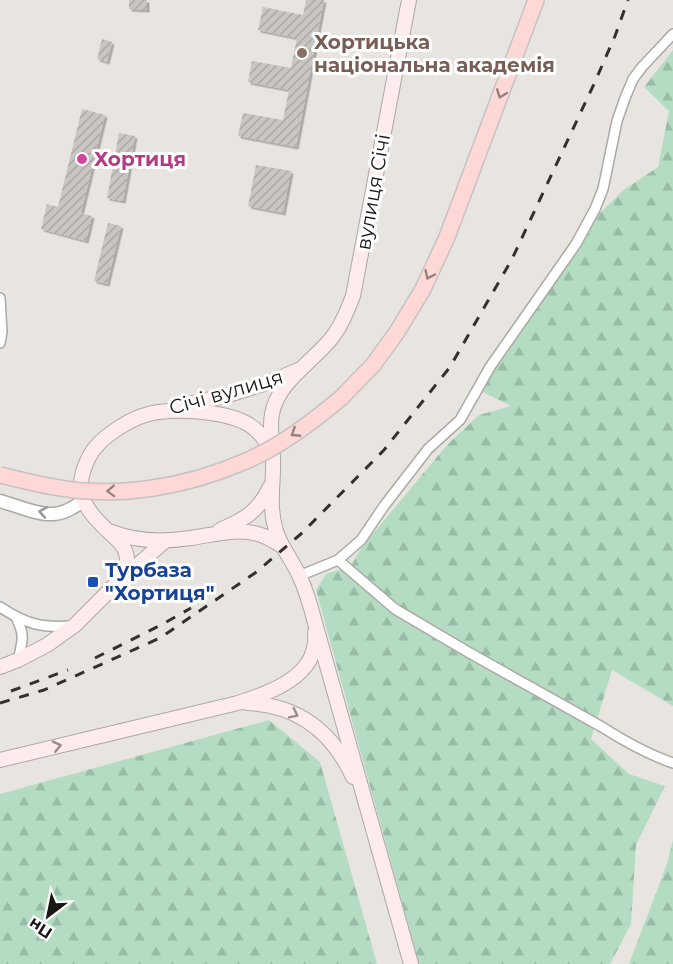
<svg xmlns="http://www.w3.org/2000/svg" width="673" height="964" viewBox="0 0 673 964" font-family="Montserrat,sans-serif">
  <defs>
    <pattern id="forest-firs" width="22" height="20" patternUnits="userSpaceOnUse" patternTransform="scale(1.5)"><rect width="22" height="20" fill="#b3dcc2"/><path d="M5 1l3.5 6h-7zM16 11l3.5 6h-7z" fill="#99bca6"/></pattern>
    <pattern id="building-hatch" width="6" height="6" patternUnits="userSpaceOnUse" patternTransform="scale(1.5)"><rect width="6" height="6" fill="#c9c5c1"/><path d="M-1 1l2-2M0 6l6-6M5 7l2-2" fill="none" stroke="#aca8a5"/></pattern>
    <filter id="shadow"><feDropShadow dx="2.5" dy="2.5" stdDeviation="0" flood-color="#0004"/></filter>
  </defs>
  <rect width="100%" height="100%" fill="#e8e5e1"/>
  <g fill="url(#forest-firs)">
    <path d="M673,50V706L612,670L591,739L629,774L665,786L636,845L631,924L610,964H419L316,590L326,574L351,566L361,548L447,445L479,415L511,406L477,389L585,227L625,189L658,167L669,111L644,87Z"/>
    <path d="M269,720L320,762L377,964H0V794Z"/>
    <path d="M673,840V964H629L667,864Z"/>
  </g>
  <g fill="url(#building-hatch)" filter="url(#shadow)">
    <path d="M129,0H147V10L129,9Z"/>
    <path d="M306,0H324L296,147L238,136L243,113L283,120L289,90L248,82L252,61L291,68L297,38L258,30L263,7L303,15Z"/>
    <path d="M102,39L112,42L107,62L97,59Z"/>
    <path d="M82,109L105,115L81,213L92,216L86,241L41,229L47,204L58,207Z"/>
    <path d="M119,133L135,136L123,201L107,198Z"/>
    <path d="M256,165L291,171L283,213L248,206Z"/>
    <path d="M108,223L121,226L107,284L94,281Z"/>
  </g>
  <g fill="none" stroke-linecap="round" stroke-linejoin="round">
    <g stroke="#aba9a5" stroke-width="12">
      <g id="minor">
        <path d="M0,298L2,332L0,343"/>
        <path d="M338,560L395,609L468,652L602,727C624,741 647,754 673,763"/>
        <path d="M299,576L338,560L361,540L384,506L428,449L460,420L490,367L576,244L595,209L603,189L617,121L625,98L633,79L642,67L673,34"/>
        <path d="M0,607C26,624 41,628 72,626"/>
        <path d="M16,617C25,636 23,639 18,660"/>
      </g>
    </g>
    <g stroke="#aba9a5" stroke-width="15">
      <path id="tertiary" d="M0,501C15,505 37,515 52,514C64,514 74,507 83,501"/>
    </g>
    <g stroke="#aba9a5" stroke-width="16">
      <g id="secondary">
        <path d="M409,0L353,296C347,311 341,327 330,340C312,362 277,383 272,414C269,428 273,444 273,459C274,484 268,505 276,531C281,547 292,560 299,575C306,590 311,607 315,623C347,736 378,850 411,964"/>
        <path d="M179,406L228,395L273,381L298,370"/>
        <path d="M220,530C245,519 258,512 270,487"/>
        <path d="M112,532C137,542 164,542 191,538C213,535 238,527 261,535C268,537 275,542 282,546"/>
        <path d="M116,584C122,577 127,569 127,560C127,548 119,541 111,534C86,510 71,494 88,459C98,437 134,415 158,412C185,409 239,411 258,432C264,437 267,444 270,451"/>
        <path d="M0,667L18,660L47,645L75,625L116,584L165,541"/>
        <path d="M247,703C298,705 332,731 353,777"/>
        <path d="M0,760L238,703C271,692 319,676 315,633"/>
      </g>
    </g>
    <g stroke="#c3c3c2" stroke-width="18">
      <path id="primary" d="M341,398L373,365L397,332L423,289L447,237L536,0"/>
    </g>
    <use href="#minor" stroke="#fff" stroke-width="9"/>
    <use href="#tertiary" stroke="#fff" stroke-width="12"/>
    <use href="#secondary" stroke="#ffebeb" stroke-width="14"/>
    <use href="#primary" stroke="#fed7d7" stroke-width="15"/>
    <g stroke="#333130" stroke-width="3" stroke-dasharray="10 10" stroke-linecap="butt">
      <path d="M95,658L161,625L191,608"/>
      <path d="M11,691L68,670"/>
      <path d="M0,703L44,690L160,638L255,573L302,533L384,450L450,367L512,259L594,84L615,36L628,0"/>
    </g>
    <g stroke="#c3c3c2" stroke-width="18" stroke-linecap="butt">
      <path id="primary-bridge" d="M0,475C18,479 36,484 54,487C117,499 187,487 246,461C281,446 312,422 341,398"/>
    </g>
    <use href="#primary-bridge" stroke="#fed7d7" stroke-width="15"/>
  </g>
  <defs><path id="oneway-chevron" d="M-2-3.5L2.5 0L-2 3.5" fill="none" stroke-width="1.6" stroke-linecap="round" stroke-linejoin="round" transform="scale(1.5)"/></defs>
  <g stroke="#968180">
    <use href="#oneway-chevron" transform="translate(501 94) rotate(111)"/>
    <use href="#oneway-chevron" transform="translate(429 275) rotate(115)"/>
    <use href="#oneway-chevron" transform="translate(295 433) rotate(147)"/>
    <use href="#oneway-chevron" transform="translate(111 491) rotate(178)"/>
  </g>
  <use stroke="#979796" href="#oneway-chevron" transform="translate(43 512) rotate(-170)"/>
  <g stroke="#978c8b">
    <use href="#oneway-chevron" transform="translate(294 714) rotate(26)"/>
    <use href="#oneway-chevron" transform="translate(57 746) rotate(-13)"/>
  </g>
  <circle fill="#8d6e63" stroke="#fff" stroke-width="2" cx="302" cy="53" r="6"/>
  <circle fill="#d1479c" stroke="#fff" stroke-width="2" cx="82" cy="159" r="6"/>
  <rect fill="#1a4fb4" stroke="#fff" stroke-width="2" x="87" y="576" width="12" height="12" rx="3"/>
  <g text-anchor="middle" stroke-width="6" stroke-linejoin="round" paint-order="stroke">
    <g font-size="20" font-weight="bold" fill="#785e54" stroke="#fff" text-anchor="start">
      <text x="314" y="49">Хортицька<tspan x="314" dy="23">національна академія</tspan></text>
    </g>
    <g font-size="20" font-weight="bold" fill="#b23c85" stroke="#fff" text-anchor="start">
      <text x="94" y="166">Хортиця</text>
    </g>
    <g font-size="20" fill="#181716" stroke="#fff">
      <text transform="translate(373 192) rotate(-80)" y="7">вулиця Січі</text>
      <text transform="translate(226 392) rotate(-16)" y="7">Січі вулиця</text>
    </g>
    <g font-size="20" font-weight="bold" fill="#164399" stroke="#fff" text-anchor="start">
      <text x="105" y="577">Турбаза<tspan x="105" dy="23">"Хортиця"</tspan></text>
    </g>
  </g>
  <g transform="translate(48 916) rotate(212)" stroke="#ffffff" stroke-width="4.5" paint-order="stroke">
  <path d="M0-4.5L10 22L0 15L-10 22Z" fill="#181716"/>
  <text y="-9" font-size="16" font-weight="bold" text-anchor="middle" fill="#181716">Пн</text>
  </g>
</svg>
